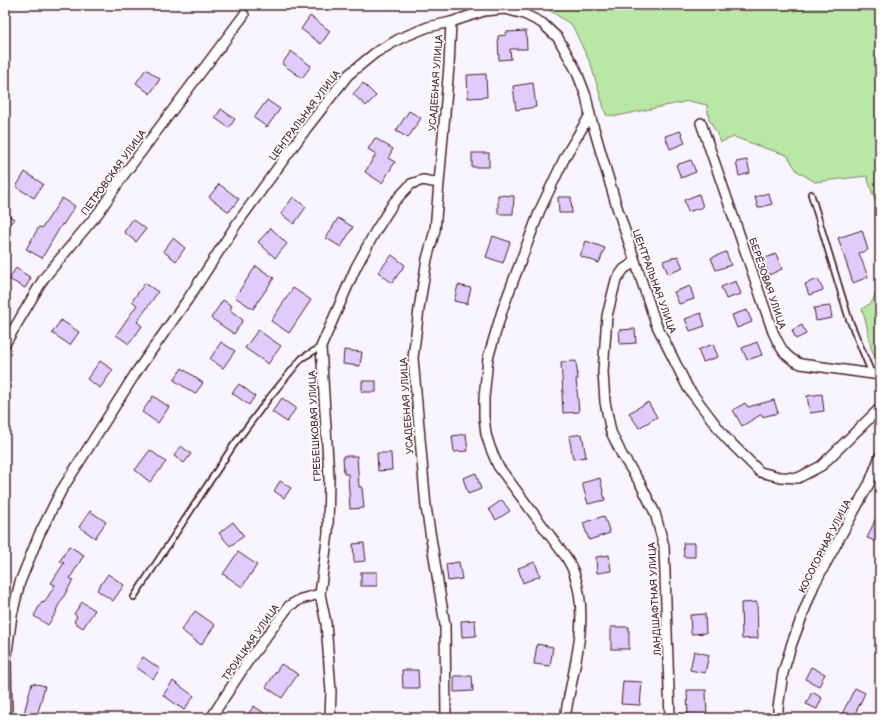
<svg xmlns="http://www.w3.org/2000/svg" width="885" height="723" viewBox="0 0 885 723" font-family="'Balsamiq Sans',sans-serif">
  <rect width="100%" height="100%" fill="#f9f5fe"/>
  <filter id="ink" filterUnits="userSpaceOnUse"><feTurbulence type="fractalNoise" baseFrequency=".025" numOctaves="2"/><feDisplacementMap in="SourceGraphic" scale="8" xChannelSelector="R" yChannelSelector="G"/><feConvolveMatrix kernelMatrix="1 2 1 2 8 2 1 2 1" color-interpolation-filters="sRGB"/></filter>
  <g filter="url(#ink)">
    <g fill="#b9e7a5" stroke="#828368">
      <path d="M539,5H880V217L867,176L815,182L797,171L787,155L764,148L734,137L721,142L709,119L707,105L689,101L617,116L606,115L591,65L572,25L546,8Z"/>
      <path d="M880,282V367L879,366L871,348L866,322L862,309L872,302Z"/>
    </g>
    <g fill="#dfcbfc" stroke="#4a1f2b">
      <path d="M310,16L330,31L321,44L301,29Z"/>
      <path d="M526,31L527,49H510L511,59L499,60L498,36L506,35V32Z"/>
      <path d="M291,51L311,66L302,78L282,64Z"/>
      <path d="M146,69L160,79L150,94L136,83Z"/>
      <path d="M486,74L487,97L468,98L467,75Z"/>
      <path d="M363,83L376,96L366,106L353,94Z"/>
      <path d="M533,83L536,107L516,110L513,86Z"/>
      <path d="M267,100L280,109L267,127L254,118Z"/>
      <path d="M221,109L235,119L229,128L215,118Z"/>
      <path d="M409,111L421,118L408,138L396,131Z"/>
      <path d="M681,131L685,143L670,149L665,136Z"/>
      <path d="M375,138L393,149L388,158L395,162L382,183L365,172L376,154L368,149Z"/>
      <rect x="472" y="153" width="17" height="14"/>
      <path d="M691,160L696,172L681,178L676,165Z"/>
      <path d="M747,160L750,173L739,176L736,162Z"/>
      <path d="M25,172L43,184L34,198L16,187Z"/>
      <path d="M219,184L239,199L229,212L209,197Z"/>
      <path d="M768,193L772,204L758,208L755,197Z"/>
      <path d="M699,194L703,207L688,212L684,200Z"/>
      <path d="M498,195L514,196L513,214H498Z"/>
      <path d="M293,197L306,207L294,224L281,214Z"/>
      <path d="M558,197H571L572,213H559Z"/>
      <path d="M62,198L75,206L63,225L62,224L42,258L26,249L39,227L42,228Z"/>
      <path d="M5,213L14,219L5,233Z"/>
      <path d="M338,218L353,227L341,247L326,238Z"/>
      <path d="M133,219L146,229L136,242L124,232Z"/>
      <path d="M271,228L287,244L275,258L258,242Z"/>
      <path d="M862,230L868,250L859,253L868,277L853,283L838,238Z"/>
      <path d="M493,236L510,242L503,263L486,257Z"/>
      <path d="M173,238L185,248L176,261L163,251Z"/>
      <path d="M586,241L605,248L599,263L580,256Z"/>
      <path d="M726,252L731,265L716,270L711,258Z"/>
      <path d="M776,254L782,269L769,275L763,259Z"/>
      <path d="M392,255L405,265L392,283L378,272Z"/>
      <path d="M678,256L683,268L668,274L663,261Z"/>
      <path d="M256,266L274,278L253,309L235,297Z"/>
      <path d="M16,268L31,278L25,288L9,279Z"/>
      <path d="M818,279L823,290L809,295L805,284Z"/>
      <path d="M736,281L741,294L726,299L721,287Z"/>
      <path d="M145,283L158,292L137,322L142,326L129,344L116,335L137,305L132,301Z"/>
      <path d="M458,285L471,288L467,304L454,301Z"/>
      <path d="M690,286L694,299L679,304L674,292Z"/>
      <path d="M293,288L311,300L289,333L271,321Z"/>
      <path d="M223,300L232,306L230,310L243,320L234,334L211,318Z"/>
      <path d="M830,306L832,318L816,321L814,308Z"/>
      <path d="M747,310L752,322L737,328L732,315Z"/>
      <path d="M701,313L705,326L690,331L685,319Z"/>
      <path d="M61,320L79,332L70,345L52,333Z"/>
      <path d="M802,325L806,334L796,339L792,330Z"/>
      <path d="M635,329L636,343L620,344L619,330Z"/>
      <path d="M258,330L281,346L268,364L245,348Z"/>
      <path d="M221,342L235,351L223,368L210,359Z"/>
      <path d="M757,342L762,355L747,360L742,348Z"/>
      <path d="M713,344L718,357L703,362L698,350Z"/>
      <path d="M344,350L362,352L360,366L343,364Z"/>
      <path d="M100,361L113,370L100,388L87,379Z"/>
      <path d="M576,361L578,379H576L579,412L563,413L562,394H563L561,362Z"/>
      <path d="M182,368L203,383L195,394L174,380Z"/>
      <rect x="362" y="381" width="14" height="11"/>
      <path d="M239,384L255,396L249,405L232,393Z"/>
      <path d="M822,394L824,411L810,413L807,396Z"/>
      <path d="M153,396L169,407L158,423L142,412Z"/>
      <path d="M282,398L296,408L287,422L272,412Z"/>
      <path d="M774,400L778,413L762,417V414L742,426L733,410L745,403L748,407Z"/>
      <path d="M648,402L657,417L639,428L629,413Z"/>
      <path d="M466,434L468,451L454,452L452,436Z"/>
      <path d="M582,434L586,457L573,459L569,436Z"/>
      <path d="M181,446L191,454L184,463L174,456Z"/>
      <path d="M150,450L166,462L150,482L135,470Z"/>
      <path d="M377,453H391L392,470L378,471Z"/>
      <path d="M343,456H357L359,487H362L364,508L350,509L348,474H344Z"/>
      <path d="M476,473L481,489L468,494L463,478Z"/>
      <path d="M600,478L605,500L588,504L582,483Z"/>
      <path d="M280,481L291,488L284,498L274,491Z"/>
      <path d="M502,500L510,511L496,520L489,509Z"/>
      <path d="M880,509V543L867,538Z"/>
      <path d="M90,511L106,522L95,538L79,527Z"/>
      <path d="M604,516L610,533L589,540L583,523Z"/>
      <path d="M233,522L244,536L230,546L219,533Z"/>
      <path d="M364,543L366,561L354,562L353,544Z"/>
      <path d="M683,543H695V557H684Z"/>
      <path d="M69,546L84,555L70,578L73,580L56,610L57,611L48,625L34,616L42,601L44,603L55,585L51,583L64,563L60,561Z"/>
      <path d="M238,552L257,565L242,587L223,574Z"/>
      <path d="M609,555L611,571L597,573L596,557Z"/>
      <path d="M459,562L462,579L448,581L446,564Z"/>
      <path d="M535,562L540,576L523,583L518,568Z"/>
      <rect x="361" y="572" width="16" height="14"/>
      <path d="M108,574L124,585L113,601L97,590Z"/>
      <path d="M82,602L95,610L83,628L74,622L77,616L74,614Z"/>
      <path d="M757,602L758,638L742,639L741,603Z"/>
      <path d="M195,611L215,625L201,645L181,630Z"/>
      <path d="M705,614L706,633L691,634L690,615Z"/>
      <path d="M475,620L476,636L462,637L461,621Z"/>
      <rect x="611" y="627" width="18" height="22"/>
      <path d="M537,644L553,647L550,666L534,664Z"/>
      <path d="M694,651L709,655L705,673L690,670Z"/>
      <path d="M143,657L160,669L153,679L136,667Z"/>
      <path d="M281,664L298,674L282,698L266,687Z"/>
      <path d="M811,667L825,674L819,686L805,679Z"/>
      <path d="M402,670H418L419,688H403Z"/>
      <path d="M454,676H472L473,691L454,692Z"/>
      <path d="M173,681L194,696L184,710L163,695Z"/>
      <path d="M623,681L642,682L640,705L621,704Z"/>
      <path d="M32,683L45,686L37,716L24,713Z"/>
      <path d="M855,688L865,693L854,716L853,718H840Z"/>
      <path d="M687,690H706L707,718H688Z"/>
      <path d="M812,692L822,698L817,709L806,704Z"/>
      <path d="M254,706L271,718H245Z"/>
    </g>
    <g fill="none" stroke-linecap="round" stroke-linejoin="round">
      <g stroke="#4a1f2b" stroke-width="8">
        <g id="service">
          <path d="M811,194L849,319L872,374"/>
          <path d="M134,597L233,446L269,398L302,358L321,347"/>
        </g>
      </g>
      <g stroke="#4a1f2b" stroke-width="12">
        <g id="minor">
          <path d="M590,115L616,204L656,324L688,388L725,437L760,472L780,477L798,478L821,466L880,408"/>
          <path d="M701,123L773,332C780,347 784,357 801,364L880,375"/>
          <path d="M635,262L624,269L616,280L607,316L603,372L605,402L611,432L622,455L640,483L655,513L664,546L670,718"/>
          <path d="M5,344L44,278L99,212L123,176L244,15"/>
          <path d="M7,718L6,659L12,615L20,582L39,535L61,491L137,371L188,299L236,225L306,129L348,75L375,53L401,38L428,27L451,22L484,11L505,9L524,14L542,23L558,38L576,70L586,96L590,115L566,155L540,210L503,308L488,358L484,398V417L486,434L490,447L498,466L566,557C569,562 572,567 574,573C591,621 572,671 565,718"/>
          <path d="M211,718L248,661L289,606L301,599L320,594"/>
          <path d="M330,718L331,692L326,623L320,594L328,533L329,477L321,347L356,267L375,232L394,202L411,184L423,180L438,183"/>
          <path d="M446,718L445,625L426,507L413,358L419,309L427,259L435,230L449,66L451,22"/>
          <path d="M778,718V708L783,673L792,643L814,585L870,482L880,456"/>
        </g>
      </g>
      <use href="#service" stroke="#fff" stroke-width="4.5"/>
      <use href="#minor" stroke="#fff" stroke-width="9"/>
    </g>
  </g>
  <g text-anchor="middle" stroke-width="3.5" stroke-linejoin="round" paint-order="stroke">
    <g font-size="10" fill="#4a1f2b" stroke="#fff">
      <text transform="translate(435 83) rotate(-86)" y="4">УСАДЕБНАЯ УЛИЦА</text>
      <text transform="translate(304 115) rotate(-53)" y="4">ЦЕНТРАЛЬНАЯ УЛИЦА</text>
      <text transform="translate(113 172) rotate(-54)" y="4">ПЕТРОВСКАЯ УЛИЦА</text>
      <text transform="translate(655 281) rotate(70)" y="4">ЦЕНТРАЛЬНАЯ УЛИЦА</text>
      <text transform="translate(768 283) rotate(71)" y="4">БЕРЁЗОВАЯ УЛИЦА</text>
      <text transform="translate(406 406) rotate(-94)" y="4">УСАДЕБНАЯ УЛИЦА</text>
      <text transform="translate(314 426) rotate(-93)" y="4">ГРЕБЕШКОВАЯ УЛИЦА</text>
      <text transform="translate(824 546) rotate(-63)" y="4">КОСОГОРНАЯ УЛИЦА</text>
      <text transform="translate(654 599) rotate(-93)" y="4">ЛАНДШАФТНАЯ УЛИЦА</text>
      <text transform="translate(250 642) rotate(-55)" y="4">ТРОИЦКАЯ УЛИЦА</text>
    </g>
  </g>
  <rect width="885" height="723" fill="none" stroke="#fff" stroke-width="20"/>
  <rect x="10" y="10" width="865" height="703" fill="none" stroke="#4a1f2b" stroke-width="1.5" filter="url(#ink)"/>
</svg>
